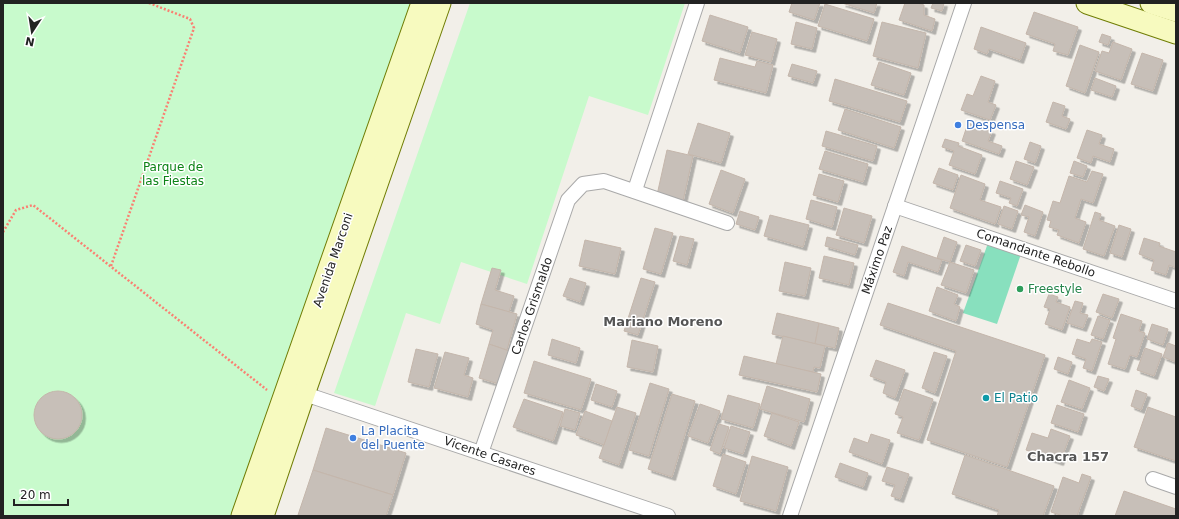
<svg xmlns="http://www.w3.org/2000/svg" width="1179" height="519" viewBox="0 0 1179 519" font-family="'DejaVu Sans',sans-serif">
  <defs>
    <filter id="shadow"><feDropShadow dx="3.5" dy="3.5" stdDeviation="0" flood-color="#0004"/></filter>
  </defs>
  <rect width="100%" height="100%" fill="#f2efe9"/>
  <g fill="#c8facc">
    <path d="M3,3H415L234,516H3Z"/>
    <path d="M470,3H685L648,115L589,96L527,284L461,262L440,324L406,313L375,406L334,393Z"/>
  </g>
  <path fill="#88e0be" d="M988,243L1021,254L997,324L963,313Z"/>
  <g fill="#c7bfb8" stroke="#c4b6ab" filter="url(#shadow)">
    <path d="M792,3H820L814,20L789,12Z"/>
    <path d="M842,3H877L874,13Z"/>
    <path d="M905,3H917L924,5V15L935,19L932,31L899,20Z"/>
    <path d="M933,3H944L942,11L931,8Z"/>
    <path d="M825,4L874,19L867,41L818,26Z"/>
    <path d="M1034,12L1078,27L1068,55L1053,51L1055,44L1026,34Z"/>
    <path d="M710,15L748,27L740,53L702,41Z"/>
    <path d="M796,22L817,28L812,49L791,44Z"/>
    <path d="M882,22L926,33L918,68L873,56Z"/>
    <path d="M981,27L1026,43L1020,60L989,49L987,54L974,49Z"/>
    <path d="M752,32L777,39L771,62L745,55Z"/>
    <path d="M1102,34L1111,37L1108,45L1099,42Z"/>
    <path d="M1113,42L1132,49L1121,80L1095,71L1102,51L1109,53Z"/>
    <path d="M1080,45L1099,52L1085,93L1066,86Z"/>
    <path d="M1142,53L1163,60L1153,91L1131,84Z"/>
    <path d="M720,58L755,67L757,61L773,65L766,93L714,80Z"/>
    <path d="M879,62L911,73L904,95L871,85Z"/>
    <path d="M792,64L817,71L813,83L788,76Z"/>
    <path d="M981,76L995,81L988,102L996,105L990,120L961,110L967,94L973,96Z"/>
    <path d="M1095,78L1116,86L1112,97L1091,90Z"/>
    <path d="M835,79L907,101L900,122L829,101Z"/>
    <path d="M1053,102L1065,106L1062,116L1070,119L1066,129L1046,122Z"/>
    <path d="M845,109L901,127L894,148L838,130Z"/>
    <path d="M698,123L730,133L721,163L688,154Z"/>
    <path d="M968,123L992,131L988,141L1002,146L999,154L962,141Z"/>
    <path d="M1087,130L1102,135L1099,144L1114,149L1110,162L1093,156L1091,163L1077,158Z"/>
    <path d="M826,131L877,146L873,161L822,146Z"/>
    <path d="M945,139L959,143L958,146L982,155L975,174L949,165L954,151L942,147Z"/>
    <path d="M1030,142L1041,146L1035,163L1024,159Z"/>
    <path d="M667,150L693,156L683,201L657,195Z"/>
    <path d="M825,151L868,164L863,182L819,169Z"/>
    <path d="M1016,161L1034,167L1027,185L1010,179Z"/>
    <path d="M1074,161L1087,166L1083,177L1070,173Z"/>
    <path d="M939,168L958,175L953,190L933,183Z"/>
    <path d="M721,170L745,179L733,213L709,204Z"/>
    <path d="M1092,171L1103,174L1093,203L1081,199L1075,218L1086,222L1079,243L1057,235L1059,230L1049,227L1051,221L1047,220L1053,201L1060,203L1069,176L1087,182Z"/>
    <path d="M819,174L844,181L838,202L813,195Z"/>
    <path d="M961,175L985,184L980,200L1001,207L995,224L950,208Z"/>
    <path d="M1000,181L1023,189L1017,206L1009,203L1011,198L996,193Z"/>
    <path d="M811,200L837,207L832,227L806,219Z"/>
    <path d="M1025,205L1043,212L1035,236L1024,232L1029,217L1021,215Z"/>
    <path d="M1004,206L1018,211L1012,229L998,224Z"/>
    <path d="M844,208L872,216L864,243L836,235Z"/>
    <path d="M740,211L759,217L755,230L736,224Z"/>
    <path d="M1095,212L1101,214L1099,220L1115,226L1104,256L1083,249Z"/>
    <path d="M770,215L809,225L803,247L764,236Z"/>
    <path d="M1119,225L1131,229L1122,257L1110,253Z"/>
    <path d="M655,228L673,233L661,274L643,269Z"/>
    <path d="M680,236L694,239L687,265L673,261Z"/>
    <path d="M827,237L858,245L855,255L825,246Z"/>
    <path d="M944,237L957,242L950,262L937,258Z"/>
    <path d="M1144,238L1160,243L1159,246L1176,252V268L1169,265L1166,275L1151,270L1154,260L1139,254Z"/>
    <path d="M585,240L621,248L615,274L579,266Z"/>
    <path d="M966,245L981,250L975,266L960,261Z"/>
    <path d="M902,246L942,260L938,272L908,262L904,276L893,272Z"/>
    <path d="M824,256L854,263L849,285L819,278Z"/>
    <path d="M785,262L811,268L805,296L779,291Z"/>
    <path d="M950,262L974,270L966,293L941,285Z"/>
    <path d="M492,268L501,270L495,290L514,296L509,312L481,304Z"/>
    <path d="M570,278L586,283L580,302L563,296Z"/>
    <path d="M641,278L655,282L638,335L624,331Z"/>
    <path d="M937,287L958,295L954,304L960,307L956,321L929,311Z"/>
    <path d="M1049,294L1058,297L1056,302L1070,307L1062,330L1045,324L1050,309L1044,307Z"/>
    <path d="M1103,294L1119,299L1112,318L1096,312Z"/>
    <path d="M1075,301L1083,303L1080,313L1088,315L1083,328L1067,323Z"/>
    <path d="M888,303L1045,355L1007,467L927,440L956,351L880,325Z"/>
    <path d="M481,304L517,314L507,350L489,344L493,330L476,324Z"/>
    <path d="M777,313L819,323L815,344L772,334Z"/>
    <path d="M1121,314L1142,321L1139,331L1145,333L1137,357L1130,355L1125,369L1108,364L1116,339L1113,338Z"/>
    <path d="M1098,316L1110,320L1103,339L1091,335Z"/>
    <path d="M819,323L839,328L835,348L815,344Z"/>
    <path d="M1152,324L1168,329L1163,345L1147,339Z"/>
    <path d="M783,336L825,346L820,368L814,367L813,372L776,364Z"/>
    <path d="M552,339L580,348L576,363L548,355Z"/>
    <path d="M1077,339L1090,343L1092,339L1102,342L1092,371L1083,368L1086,359L1072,354Z"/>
    <path d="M632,340L658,346L653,372L627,367Z"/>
    <path d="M1168,343L1176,346V362L1163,357Z"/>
    <path d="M489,344L512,352L502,385L479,378Z"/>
    <path d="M1145,348L1162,354L1154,376L1137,370Z"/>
    <path d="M416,349L438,354L429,387L408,382Z"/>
    <path d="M445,352L469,358L464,375L473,378L468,397L434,388Z"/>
    <path d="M934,352L947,356L935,393L922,388Z"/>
    <path d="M744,356L821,374L817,392L739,375Z"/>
    <path d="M1058,357L1072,362L1068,374L1054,369Z"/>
    <path d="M876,360L905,370L895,398L883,393L886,382L870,376Z"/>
    <path d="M534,361L591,379L581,410L524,393Z"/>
    <path d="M1098,376L1109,379L1104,391L1094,387Z"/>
    <path d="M1069,380L1090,388L1082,409L1061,402Z"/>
    <path d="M650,383L669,389L649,456L629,450Z"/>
    <path d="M596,384L617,391L612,407L591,400Z"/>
    <path d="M767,386L810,399L804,422L760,409Z"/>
    <path d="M904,389L933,399L919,440L897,433L903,417L895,414Z"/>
    <path d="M1136,390L1147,394L1141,410L1131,406Z"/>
    <circle cx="58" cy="415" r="24"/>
    <path d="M672,394L695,401L672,477L648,469Z"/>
    <path d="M728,395L760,404L753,428L721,419Z"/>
    <path d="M524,399L563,412L553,441L513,427Z"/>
    <path d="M700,404L720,411L708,443L688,436Z"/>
    <path d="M1057,405L1084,414L1078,432L1051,423Z"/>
    <path d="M617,407L636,413L619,465L599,458Z"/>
    <path d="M1148,407L1176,417V461L1134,447Z"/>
    <path d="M565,409L580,413L575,430L560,426Z"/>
    <path d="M585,411L612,421L604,445L576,435Z"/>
    <path d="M772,413L799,422L791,446L764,436Z"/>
    <path d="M719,424L729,427L720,454L710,450Z"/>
    <path d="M731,426L750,432L743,454L724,448Z"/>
    <path d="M326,428L406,453L393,495L313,470Z"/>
    <path d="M1051,429L1070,436L1060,462L1026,450L1032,433L1048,438Z"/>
    <path d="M871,434L890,440L882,464L849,452L854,438L868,443Z"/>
    <path d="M723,454L746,462L736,494L713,486Z"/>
    <path d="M965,455L1054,486L1043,516H997L999,510L952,494Z"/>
    <path d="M752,456L788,467L776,511L740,501Z"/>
    <path d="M840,463L868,473L863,487L835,477Z"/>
    <path d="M887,467L909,474L900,499L891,496L895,485L882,481Z"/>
    <path d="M313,470L393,495L386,516H303L298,515Z"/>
    <path d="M1082,474L1091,477L1077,516H1063L1051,512L1063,477L1079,483Z"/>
    <path d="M1124,491L1176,509V516H1115Z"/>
  </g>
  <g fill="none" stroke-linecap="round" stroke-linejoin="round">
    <g stroke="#a9a9a9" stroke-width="16">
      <g id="minor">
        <path d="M635,190L697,3"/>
        <path d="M895,206L1176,301"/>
        <path d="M296,391L668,516"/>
        <path d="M481,453L568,200L583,184L604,181L727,223"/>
        <path d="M1153,479L1176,487"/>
        <path d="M790,516L964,3"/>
      </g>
    </g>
    <g stroke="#707d05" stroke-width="23">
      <g id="secondary">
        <path d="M1087,3L1176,33"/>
        <path d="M1151,3L1176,11"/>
        <path d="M242,516L422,3"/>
        <path d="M263,516L301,403L440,3"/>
      </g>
    </g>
    <g stroke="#fa8072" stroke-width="2.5" stroke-dasharray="2 2" stroke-linecap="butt">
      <path d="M3,232L16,210L33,205L267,390"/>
      <path d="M111,266L194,28L190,19L149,3"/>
    </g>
    <use href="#minor" stroke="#fff" stroke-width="14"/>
    <use href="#secondary" stroke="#f7fabf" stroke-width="21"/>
  </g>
  <g fill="#3f7fe0" stroke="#fff" stroke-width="1.5">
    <circle cx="958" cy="125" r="4"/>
    <circle cx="353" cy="438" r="4"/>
  </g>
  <circle fill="#2e9e5b" stroke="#fff" stroke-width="1.5" cx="1020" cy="289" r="4"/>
  <circle fill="#0f9aa8" stroke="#fff" stroke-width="1.5" cx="986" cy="398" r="4"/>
  <g text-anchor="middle" stroke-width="3" stroke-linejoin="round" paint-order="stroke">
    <g font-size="12" fill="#366cbe" stroke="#fff" text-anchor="start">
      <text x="966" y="129">Despensa</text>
      <text x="361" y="435">La Placita<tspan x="361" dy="14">del Puente</tspan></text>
    </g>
    <g font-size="12" fill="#0c8416" stroke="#fff">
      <text x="173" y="171">Parque de<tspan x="173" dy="14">las Fiestas</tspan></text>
    </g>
    <g font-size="12" fill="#222" stroke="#fff">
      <text transform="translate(1036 253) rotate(19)" y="4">Comandante Rebollo</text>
      <text transform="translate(333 260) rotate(-71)" y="4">Avenida Marconi</text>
      <text transform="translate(877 260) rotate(-71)" y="4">Máximo Paz</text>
      <text transform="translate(532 306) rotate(-71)" y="4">Carlos Grismaldo</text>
      <text transform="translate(490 456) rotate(19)" y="4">Vicente Casares</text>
    </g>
    <g font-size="12" fill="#27864d" stroke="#fff" text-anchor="start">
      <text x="1028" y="293">Freestyle</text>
    </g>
    <g font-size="12" fill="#0d838f" stroke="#fff" text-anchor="start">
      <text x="994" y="402">El Patio</text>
    </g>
    <g font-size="13" font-weight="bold" fill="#555" stroke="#fff">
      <text x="663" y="326">Mariano Moreno</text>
      <text x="1068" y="461">Chacra 157</text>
    </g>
  </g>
  <rect width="1179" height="519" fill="none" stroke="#222222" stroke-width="8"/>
  <g transform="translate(32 32) rotate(192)" stroke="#ffffff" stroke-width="3" paint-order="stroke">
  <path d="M0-3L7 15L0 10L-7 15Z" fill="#222222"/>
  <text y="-6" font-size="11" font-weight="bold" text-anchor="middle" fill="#222222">N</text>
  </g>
  <path d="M14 499v6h54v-6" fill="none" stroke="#222222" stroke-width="2"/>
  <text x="20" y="499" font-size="12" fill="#222222" stroke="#ffffff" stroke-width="3" paint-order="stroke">20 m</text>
</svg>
